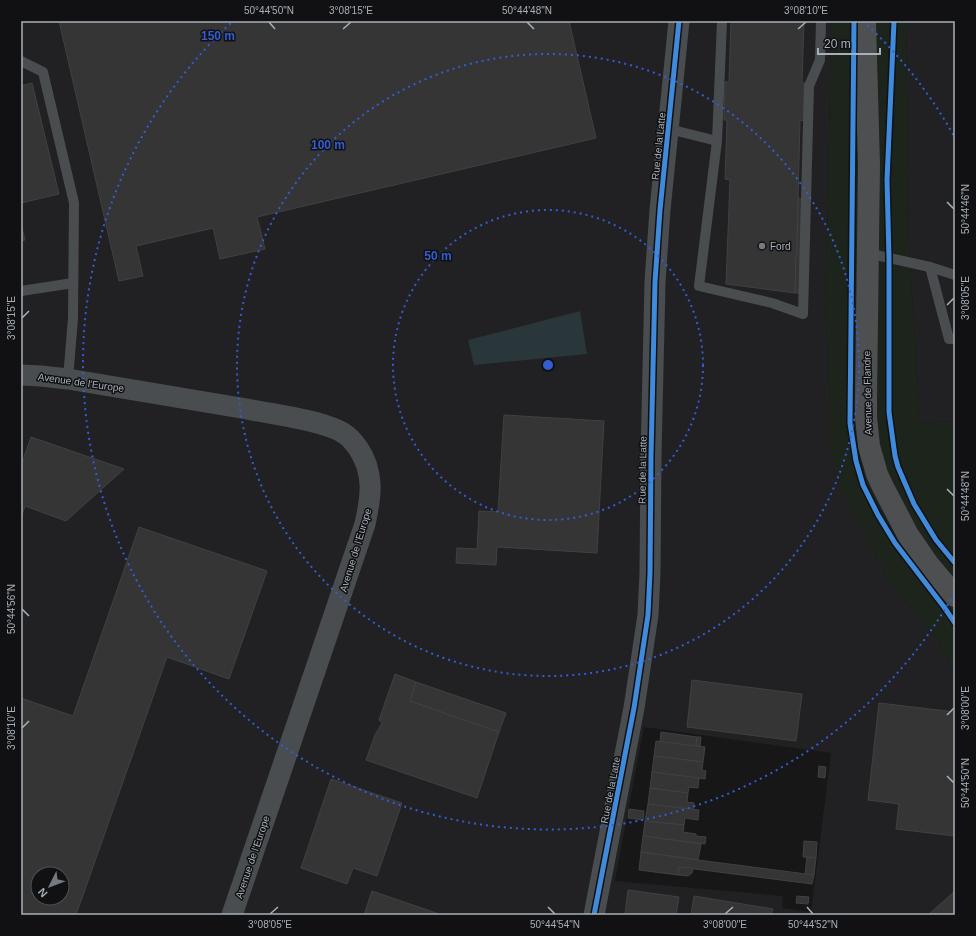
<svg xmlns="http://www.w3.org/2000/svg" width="976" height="936" viewBox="0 0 976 936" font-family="Helvetica,sans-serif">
  <rect width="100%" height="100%" fill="#171717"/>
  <g fill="#212123" fill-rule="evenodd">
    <path d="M21,21H831L828,203L825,299L830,403V444L844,497L888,579L936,637L955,673V915H21ZM644,727L831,753L811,912L782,908L783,896L615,881ZM38,874H62V898H38Z"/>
    <path d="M906,21H955V421L917,423L919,405L909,247Z"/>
  </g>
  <path fill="#1d241c" d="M831,21H906L909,247L919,405L917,423L955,421V673L936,637L888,579L844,497L835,471L830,444V403L825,299L828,203Z"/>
  <path fill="#29363a" d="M580,311L587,354L474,365L468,340Z"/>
  <g fill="#353536" stroke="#3f4143" fill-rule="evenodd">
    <path d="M59,21H569L596,138L257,217L265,249L220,259L213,228L136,246L143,276L119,281Z"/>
    <path d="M731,21H804L802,83H805L804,121L800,120L797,237V256H796L795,293L726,284L730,180L725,179L727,120H724L725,82H729Z"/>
    <path d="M32,83L59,194L21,203V86Z"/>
    <path d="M798,198L802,199L799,293H795L796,256H797Z"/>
    <path d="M21,224L25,240L21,241Z"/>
    <path d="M504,415L604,421L597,553L497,547L496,565L456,563L457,548L477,549L479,511L498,512Z"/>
    <path d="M31,437L124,469L66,521L25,506L21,518V466Z"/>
    <path d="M139,527L267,571L229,679L167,657L76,915H21V698L73,716ZM38,874H62V898H38Z"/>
    <path d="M395,674L416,682L410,701L499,732L477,798L366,760L375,735L382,723L379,720Z"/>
    <path d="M692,680L802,694L796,741L687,727Z"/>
    <path d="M416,682L506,713L499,732L410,701Z"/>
    <path d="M879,703L955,712L954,744H955V836L896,829L899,804L868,800Z"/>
    <path d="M661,732L697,737L696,746L660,742Z"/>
    <path d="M697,737H701L700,746H696Z"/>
    <path d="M656,741L705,747L703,762L654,756Z"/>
    <path d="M654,756L703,762L702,770L706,771L705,779L652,772Z"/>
    <path d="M819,766L826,767L825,778L818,777Z"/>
    <path d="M652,772L699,778L698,788L689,787L688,793L650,788Z"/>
    <path d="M331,779L402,803L377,876L353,868L347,884L301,868Z"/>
    <path d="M650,788L688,793L687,802L694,803L693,810L648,804Z"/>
    <path d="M648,804L699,810L698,820L685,818L684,825L645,821Z"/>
    <path d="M629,809L644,811L643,820L628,818Z"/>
    <path d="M645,821L684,825L683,832L696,834V836L706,837L705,844L643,836Z"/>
    <path d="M643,836L701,844L698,860L641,852Z"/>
    <path d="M804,841L817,842L816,858L803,857Z"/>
    <path d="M641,852L698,860L814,875L812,884L679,867L678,875L639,870Z"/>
    <path d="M807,857L816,858L814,875L805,874Z"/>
    <path d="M679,867L693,868L692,873L688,876L678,875Z"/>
    <path d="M628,890L679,897L676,915H625Z"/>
    <path d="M372,891L442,915H364Z"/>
    <path d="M955,891V915H928Z"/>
    <path d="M694,896L773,909L771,915H691Z"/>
    <path d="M797,896L809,897L808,904L796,903Z"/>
  </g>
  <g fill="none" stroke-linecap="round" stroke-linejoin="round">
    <g stroke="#4a4d50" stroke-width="10">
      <path d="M722,21L717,141L699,286L772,303L803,314L809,86L820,60L821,21"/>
      <path d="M21,61L43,72L74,203L73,318L68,379"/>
      <path d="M669,129L717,141"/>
      <path d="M867,253L930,267L955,275"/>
      <path d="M930,267L949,339H955"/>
      <path d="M21,291L73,283"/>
    </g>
    <g stroke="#4a4d50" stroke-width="21">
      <path d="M21,375L41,376L68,379C128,389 188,399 247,409C272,414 297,417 321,424C330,427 339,429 346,435C351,438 355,444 358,448C375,473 371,497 365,524L232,915"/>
      <path d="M594,915L634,708L648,615L650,573L651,456L655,282L660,210L679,21"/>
    </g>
    <path stroke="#4d4f51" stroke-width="22" d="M865,21L869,165L866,400V417L869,446L877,474L882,485L908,535L928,564L955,596"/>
    <g stroke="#111113" stroke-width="8">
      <g id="cycleway">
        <path d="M854,21L850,423L856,461L863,485L878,515L895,543L944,607L955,623"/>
        <path d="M894,21L887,180L889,258V412L895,456L898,467L914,504L936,540L955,563"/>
        <path d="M594,915L634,708L648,615L650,573L651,456L655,282L660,210L679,21"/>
      </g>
    </g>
    <use href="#cycleway" stroke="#408adc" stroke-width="5"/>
  </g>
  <path fill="none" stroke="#a7b0b9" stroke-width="1.5" d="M269,22L275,29M527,22L534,29M343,29L351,22M798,29L806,22M947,202L954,209M947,305L954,298M22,318L29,311M947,489L954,496M22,609L29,616M947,715L954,708M22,728L29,721M947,776L954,783M548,907L555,914M807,907L813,914M270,914L278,907M725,914L733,907"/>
  <g fill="none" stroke="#325dd3" stroke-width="2" stroke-dasharray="2 4">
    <circle cx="548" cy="365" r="155"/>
    <circle cx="548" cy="365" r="311"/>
    <path d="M954 594A466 466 0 1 1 233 21M863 21A466 466 0 0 1 954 136"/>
  </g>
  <circle fill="#757a80" stroke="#111113" stroke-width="1.5" cx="762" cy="246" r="4"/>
  <g text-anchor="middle" stroke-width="3" stroke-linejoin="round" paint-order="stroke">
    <g font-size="10" fill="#a7b0b9" stroke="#111113">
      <text transform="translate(658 146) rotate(-84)" y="4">Rue de la Latte</text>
      <text transform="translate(81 382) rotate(8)" y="4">Avenue de l'Europe</text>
      <text transform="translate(867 393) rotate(-91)" y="4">Avenue de Flandre</text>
      <text transform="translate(642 470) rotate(-89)" y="4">Rue de la Latte</text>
      <text transform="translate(355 550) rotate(-73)" y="4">Avenue de l'Europe</text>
      <text transform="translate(610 790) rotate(-79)" y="4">Rue de la Latte</text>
      <text transform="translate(252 857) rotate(-71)" y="4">Avenue de l'Europe</text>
    </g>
    <g font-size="10" fill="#a7b0b9" stroke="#111113" text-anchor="start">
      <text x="770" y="250">Ford</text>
    </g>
  </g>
  <circle cx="548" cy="365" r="6" fill="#325dd3" stroke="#111113" stroke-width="2"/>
  <g font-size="12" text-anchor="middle" font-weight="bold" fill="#325dd3" stroke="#111113" stroke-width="3" stroke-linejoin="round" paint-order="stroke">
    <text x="218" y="40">150 m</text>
    <text x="328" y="149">100 m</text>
    <text x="438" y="260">50 m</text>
  </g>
  <rect width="976" height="936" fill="none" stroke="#111113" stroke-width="44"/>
  <g transform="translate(50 886) rotate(228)"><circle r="19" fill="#111113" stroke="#4d5155"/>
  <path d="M0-3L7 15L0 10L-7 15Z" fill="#757a80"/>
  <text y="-6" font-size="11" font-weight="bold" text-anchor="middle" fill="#a7b0b9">N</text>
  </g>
  <path d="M818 48v6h62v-6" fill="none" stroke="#a7b0b9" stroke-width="2"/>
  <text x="824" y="48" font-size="12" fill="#a7b0b9" stroke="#111113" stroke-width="3" paint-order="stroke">20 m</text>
  <rect x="22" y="22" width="932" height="892" fill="none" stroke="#a7b0b9" stroke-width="1.5"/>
  <g font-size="10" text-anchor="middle" fill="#a7b0b9">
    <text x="269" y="14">50°44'50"N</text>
    <text x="351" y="14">3°08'15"E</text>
    <text x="527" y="14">50°44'48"N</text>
    <text x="806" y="14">3°08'10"E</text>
    <text transform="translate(965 209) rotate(-90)" y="4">50°44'46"N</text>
    <text transform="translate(965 298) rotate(-90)" y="4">3°08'05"E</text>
    <text transform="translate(11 318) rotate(-90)" y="4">3°08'15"E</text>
    <text transform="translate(965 496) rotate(-90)" y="4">50°44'48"N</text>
    <text transform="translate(11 609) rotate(-90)" y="4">50°44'56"N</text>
    <text transform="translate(965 708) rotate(-90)" y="4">3°08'00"E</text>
    <text transform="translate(11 728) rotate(-90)" y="4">3°08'10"E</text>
    <text transform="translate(965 783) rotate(-90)" y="4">50°44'50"N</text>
    <text x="270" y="928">3°08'05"E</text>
    <text x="555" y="928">50°44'54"N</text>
    <text x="725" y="928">3°08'00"E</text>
    <text x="813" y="928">50°44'52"N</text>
  </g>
</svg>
